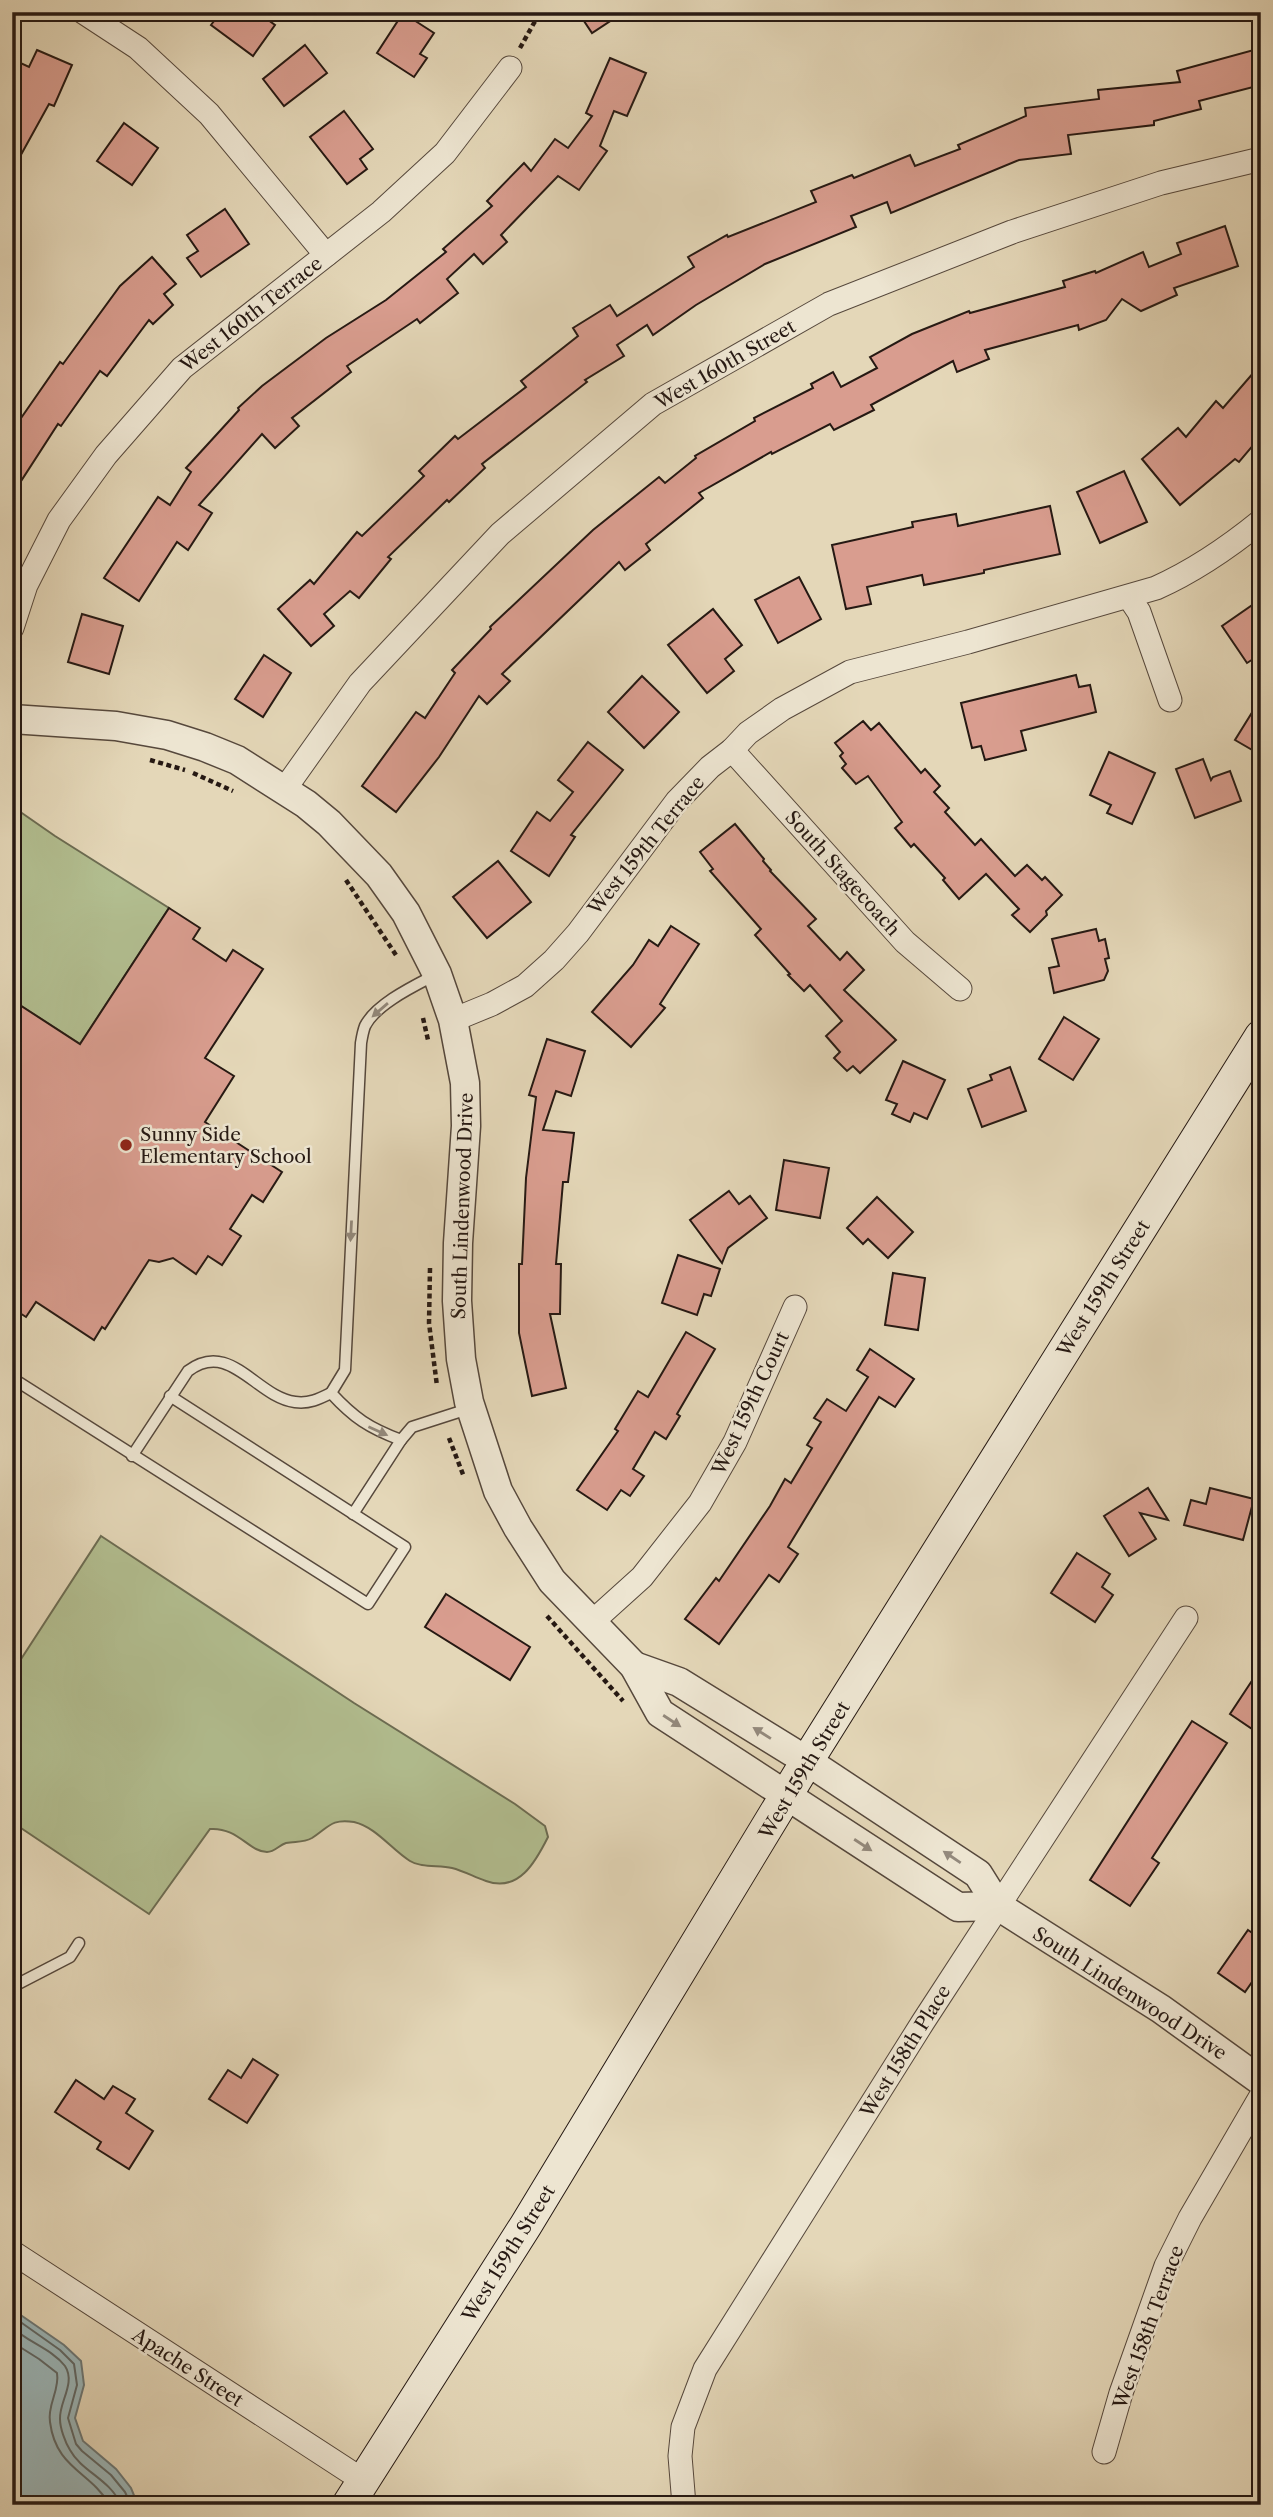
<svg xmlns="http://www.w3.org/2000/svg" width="1273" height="2517" viewBox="0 0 1273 2517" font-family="'Libre Caslon Text',serif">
  <rect width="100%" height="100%" fill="#e4d7b8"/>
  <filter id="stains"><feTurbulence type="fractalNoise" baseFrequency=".00286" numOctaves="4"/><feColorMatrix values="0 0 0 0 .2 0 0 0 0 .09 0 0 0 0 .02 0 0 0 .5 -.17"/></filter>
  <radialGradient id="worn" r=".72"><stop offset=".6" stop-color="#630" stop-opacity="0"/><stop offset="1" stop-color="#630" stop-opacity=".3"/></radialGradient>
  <g fill="#b2be90" stroke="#6c6c52" stroke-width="2">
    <path d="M19,811L55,836L169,908L80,1044L12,1000V821Z"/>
    <path d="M101,1536L354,1703L515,1804L545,1826L548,1837C536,1861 519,1893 486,1881C474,1877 464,1871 452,1868C439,1865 421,1868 410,1861C392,1850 376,1827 354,1822C331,1818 328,1828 312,1838C303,1843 295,1841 286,1843C279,1845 275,1852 267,1852C249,1852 238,1827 210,1829L149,1914L12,1822V1673Z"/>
  </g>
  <path fill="#9bb7ba" stroke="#6c7877" stroke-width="2" d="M12,2309L64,2345L81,2361L84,2385L75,2418L83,2441L116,2469L131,2488L138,2505H12Z"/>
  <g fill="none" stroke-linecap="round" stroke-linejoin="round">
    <g stroke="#606866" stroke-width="2">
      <path d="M12,2316L60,2350L74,2364L77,2385L68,2418L76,2444L82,2451L111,2475L125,2492L131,2505"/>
      <path d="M12,2327C27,2342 52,2349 65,2366C76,2383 59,2402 60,2419C60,2428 65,2442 70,2450C82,2472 110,2479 121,2505"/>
      <path d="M12,2342L39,2359L57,2373C60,2390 47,2405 50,2422C56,2469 90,2471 110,2505"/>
    </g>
  </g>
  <g fill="#d99d8f" stroke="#261913" stroke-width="2">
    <path d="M221,12H257L275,25L253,56L211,25Z"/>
    <path d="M578,12H624L592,33Z"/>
    <path d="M403,13L434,33L420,54L427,58L414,77L377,53Z"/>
    <path d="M305,45L327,73L284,106L263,79Z"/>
    <path d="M1261,48V85L1199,101L1201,109L1154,121V125L1068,135L1071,154L1019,160L891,213L887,202L851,216L856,227L765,264L696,305L653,335L647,325L617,345L624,356L585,380L587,382L482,464L485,468L449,502L447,500L388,557L391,559L359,598L350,591L324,614L334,626L311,646L278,609L310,580L314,584L357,532L362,536L424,476L419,471L455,436L458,439L526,387L521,381L578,336L573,328L610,305L617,316L694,267L688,257L727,235L728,237L816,202L811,191L852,175L854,178L910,155L915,166L960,149L958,145L1026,116L1025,108L1099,99L1098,90L1180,82L1177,71Z"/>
    <path d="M37,50L72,65L54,106L49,104L12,171V59L29,67Z"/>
    <path d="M610,58L646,73L627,116L614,111L600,146L607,151L579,190L558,176L501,235L507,242L483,264L474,254L447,279L458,293L420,323L417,319L347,366L351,372L292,418L299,426L275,448L262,434L199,505L212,513L188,550L177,542L139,601L104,578L158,497L170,505L191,472L186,468L239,410L238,408L262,386L326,338L386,300L446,252L443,249L492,206L487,201L524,163L531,171L555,139L568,148L592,116L586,113Z"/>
    <path d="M344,111L373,149L360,159L367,169L347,184L310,137Z"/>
    <path d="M124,123L158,148L132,185L97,161Z"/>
    <path d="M225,209L249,244L201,277L187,258L198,251L187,235Z"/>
    <path d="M1225,226L1238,266L1174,288L1177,295L1141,311L1122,299L1106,320L1079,330L1078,325L985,350L989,359L957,372L953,361L871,405L874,410L834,430L830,424L772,454L771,452L699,493L703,498L646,544L650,550L625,570L619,562L502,674L510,681L487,704L479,696L439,757L396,812L362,786L416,712L425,718L455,673L452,670L491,629L490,627L593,530L659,477L665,483L696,458L695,456L755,421L754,418L813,388L811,384L833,372L841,387L877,368L870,357L912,334L969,311L970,313L1065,287L1063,281L1095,271L1096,273L1143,252L1149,267L1181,254L1177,243Z"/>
    <path d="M152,257L176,284L164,294L173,305L153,324L149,320L107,376L100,371L61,426L58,424L12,495V417L19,421L60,362L63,364L120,286Z"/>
    <path d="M1261,364V436L1239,462L1235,459L1180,505L1142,459L1178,428L1186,437L1216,401L1223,408Z"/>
    <path d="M1124,471L1147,522L1100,543L1077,492Z"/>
    <path d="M1050,506L1060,554L984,570V573L924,585L922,575L867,587L871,604L846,609L832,545L913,527L912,522L956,514L958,526Z"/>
    <path d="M799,577L821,619L778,643L755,600Z"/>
    <path d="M1261,599V654L1247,663L1222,626Z"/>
    <path d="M713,609L742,645L725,659L734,671L707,693L668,645Z"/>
    <path d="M82,614L123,626L109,674L68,662Z"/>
    <path d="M264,655L291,673L263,717L235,699Z"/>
    <path d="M1076,675L1079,687L1090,685L1096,712L1021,731L1026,750L985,760L981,746L972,748L961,703Z"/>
    <path d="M642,676L679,712L644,748L608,712Z"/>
    <path d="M1261,698V755L1235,740Z"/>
    <path d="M863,721L871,730L879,723L921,773L925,769L940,786L934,792L949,808L945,812L975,845L981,839L1015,876L1027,865L1042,880L1045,877L1062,895L1046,911L1047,915L1030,932L1012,915L1019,909L986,874L959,899L943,880L945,878L914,844L911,847L895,828L902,822L868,776L856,784L842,768L846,764L840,756L843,753L835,743Z"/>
    <path d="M588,742L623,770L571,835L575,837L549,876L511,851L537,812L550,821L573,792L558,780Z"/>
    <path d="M1109,752L1155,773L1132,824L1107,813L1111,805L1090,795Z"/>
    <path d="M1203,759L1211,780L1213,777L1230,771L1241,801L1195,818L1176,769Z"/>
    <path d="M735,824L764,859L763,861L771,870L770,871L816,919L808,926L840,960L847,952L864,970L844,990L896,1040L860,1073L853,1066L847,1071L834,1058L840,1052L826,1036L842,1021L810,985L804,991L788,975L790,974L755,935L761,929L710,871L713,869L700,852Z"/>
    <path d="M498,861L531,902L487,938L453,897Z"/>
    <path d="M169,908L200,928L193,939L226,961L233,950L263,969L205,1058L234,1076L205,1122L282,1172L263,1202L252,1195L230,1229L241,1236L222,1265L208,1256L196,1274L173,1258L159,1262L149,1260L105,1329L102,1327L94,1340L36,1302L26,1317L12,1308V1000L80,1044Z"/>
    <path d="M671,926L699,944L660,1004L665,1008L631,1047L592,1012L633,965L649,940L658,946Z"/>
    <path d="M1096,929L1099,941L1105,939L1109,958L1105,959L1108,971L1104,980L1054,993L1049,968L1059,966L1052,939Z"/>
    <path d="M1064,1017L1099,1039L1073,1080L1039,1059Z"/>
    <path d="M547,1039L585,1051L571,1096L556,1091L543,1130L574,1133L568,1182H563L556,1264H561L560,1314H550L566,1388L532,1396L519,1333V1264H522L526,1178L536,1097L529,1095Z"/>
    <path d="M903,1061L945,1080L927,1119L914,1113L910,1122L892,1114L897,1104L886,1100Z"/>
    <path d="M1010,1067L1026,1111L982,1127L968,1089L992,1080L990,1075Z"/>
    <path d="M784,1160L829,1168L820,1218L776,1210Z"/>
    <path d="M729,1191L739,1204L750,1196L767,1218L728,1248L722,1263L690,1220Z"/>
    <path d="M877,1197L913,1232L888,1258L868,1239L863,1244L847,1228Z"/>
    <path d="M678,1255L720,1269L711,1296L704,1294L697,1315L662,1303Z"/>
    <path d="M893,1273L925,1278L918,1330L885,1325Z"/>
    <path d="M686,1332L715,1349L677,1414L680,1416L666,1439L655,1432L633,1469L644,1476L630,1496L621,1490L607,1510L577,1490L618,1431L615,1429L638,1391L648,1397Z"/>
    <path d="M870,1349L914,1379L895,1407L879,1397L788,1547L798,1554L779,1582L769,1575L719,1644L685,1619L716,1578L719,1581L770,1506L785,1479L791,1483L812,1448L807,1445L821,1422L814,1418L827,1399L846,1411L868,1377L857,1370Z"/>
    <path d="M1148,1488L1168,1520L1140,1513L1156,1539L1129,1556L1104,1516Z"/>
    <path d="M1210,1488L1254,1499L1243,1540L1184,1525L1191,1500L1206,1504Z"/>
    <path d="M1077,1553L1110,1574L1102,1587L1113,1595L1095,1622L1051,1593Z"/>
    <path d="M446,1594L530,1647L510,1680L425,1627Z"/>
    <path d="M1261,1667V1735L1230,1714Z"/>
    <path d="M1192,1721L1227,1743L1152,1858L1159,1863L1130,1906L1090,1880Z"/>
    <path d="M1248,1930L1261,1939V1969L1245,1992L1218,1973Z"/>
    <path d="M253,2059L278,2075L247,2123L209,2099L228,2070L241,2078Z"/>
    <path d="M76,2080L104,2099L113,2086L135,2099L126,2113L153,2131L129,2169L97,2149L101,2142L55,2112Z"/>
  </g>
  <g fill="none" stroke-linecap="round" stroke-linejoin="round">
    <g stroke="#56483c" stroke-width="13">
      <g id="service">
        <path d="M435,975C414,986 376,1004 365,1026C363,1031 362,1037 361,1043L345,1370L331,1393C354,1418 369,1428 401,1440L412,1427L471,1408"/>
        <path d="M12,1378L368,1604L405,1547L170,1396"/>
        <path d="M132,1456L188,1371C230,1339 256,1397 295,1402C309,1404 319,1399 331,1393"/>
        <path d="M353,1514L401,1440"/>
        <path d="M12,1987L70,1957L79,1943"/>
      </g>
    </g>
    <g stroke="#56483c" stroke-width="25">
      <g id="minor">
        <path d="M83,12L138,48L209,114L326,255"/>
        <path d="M1129,597L1139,612L1170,700"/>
        <path d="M12,628L26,585L59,520L106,455L182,368L381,212L445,153L510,68"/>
        <path d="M732,750L905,942L960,989"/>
        <path d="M284,790L360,683L500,534L653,404L829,304L1012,232L1161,183L1261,159"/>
        <path d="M453,1020L492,1004L525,986L554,960L578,933L677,801L710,767L732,750L748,733L782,709L850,672L968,642L1156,588C1194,571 1229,547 1261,521"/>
        <path d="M591,1623L642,1577L700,1503L735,1442L795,1307"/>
        <path d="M12,2252L364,2481"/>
        <path d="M1104,2452L1121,2393L1166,2266L1190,2218L1261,2096"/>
        <path d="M684,2505L680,2456L683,2427L705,2369L923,2022L1186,1618"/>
      </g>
    </g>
    <g stroke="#56483c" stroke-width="31">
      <g id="tertiary">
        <path d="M12,719L116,726L167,735L205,747L237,760L306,804L329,823L379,875L406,913L437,974L453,1020L465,1083L466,1126L458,1243L457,1301L461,1359L469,1402L498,1491L518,1528L552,1581L634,1666L660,1713L958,1907L998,1906"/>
        <path d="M634,1666L679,1682L807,1761L978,1874L998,1906L1161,2009L1261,2081"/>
      </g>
    </g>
    <g stroke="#261913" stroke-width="34">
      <path id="secondary" d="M348,2505L526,2225L807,1761L1261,1036"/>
    </g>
    <g stroke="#261913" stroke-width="4.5" stroke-dasharray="5 3.5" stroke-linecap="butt">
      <path d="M520,48L534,23L542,12"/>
      <path d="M150,760L185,770"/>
      <path d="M193,773L233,791"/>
      <path d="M12,811L17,813"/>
      <path d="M346,880L396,955"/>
      <path d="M423,1018L428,1040"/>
      <path d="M430,1268L429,1323L437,1386"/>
      <path d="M449,1438L464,1477"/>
      <path d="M547,1616L623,1701"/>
    </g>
    <use href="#service" stroke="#ede5d1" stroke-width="10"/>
    <use href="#minor" stroke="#ede5d1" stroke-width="23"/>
    <use href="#tertiary" stroke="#ede5d1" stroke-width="28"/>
    <use href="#secondary" stroke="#ede5d1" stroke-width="32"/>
  </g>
  <defs><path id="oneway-solid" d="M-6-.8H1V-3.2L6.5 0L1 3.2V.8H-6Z" transform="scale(1.75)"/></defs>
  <g fill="#93897c">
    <use href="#oneway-solid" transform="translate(380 1010) rotate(139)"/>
    <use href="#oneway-solid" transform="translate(351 1231) rotate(93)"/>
    <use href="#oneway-solid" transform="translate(378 1431) rotate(24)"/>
    <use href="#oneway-solid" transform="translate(672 1721) rotate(33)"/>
    <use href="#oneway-solid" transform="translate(762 1733) rotate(-148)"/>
    <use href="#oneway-solid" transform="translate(863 1845) rotate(33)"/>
    <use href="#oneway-solid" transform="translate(952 1857) rotate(-146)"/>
  </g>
  <circle fill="#8f2418" stroke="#ede5d1" stroke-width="2.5" cx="126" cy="1145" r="7"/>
  <g text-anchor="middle" stroke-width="5" stroke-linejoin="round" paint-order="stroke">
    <g font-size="19" fill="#261913" stroke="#ede5d1">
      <text transform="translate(251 314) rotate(-38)" y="7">West 160th Terrace</text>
      <text transform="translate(725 364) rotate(-30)" y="7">West 160th Street</text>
      <text transform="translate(646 845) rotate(-51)" y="7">West 159th Terrace</text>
      <text transform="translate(843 873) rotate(48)" y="7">South Stagecoach</text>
      <text transform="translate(462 1206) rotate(-88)" y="7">South Lindenwood Drive</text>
      <text transform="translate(1103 1288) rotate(-58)" y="7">West 159th Street</text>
      <text transform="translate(750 1403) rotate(-65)" y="7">West 159th Court</text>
      <text transform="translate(804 1770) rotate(-59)" y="7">West 159th Street</text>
      <text transform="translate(1130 1993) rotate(33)" y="7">South Lindenwood Drive</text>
      <text transform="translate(905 2051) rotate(-58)" y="7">West 158th Place</text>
      <text transform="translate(508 2253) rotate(-58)" y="7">West 159th Street</text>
      <text transform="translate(1148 2327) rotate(-70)" y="7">West 158th Terrace</text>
      <text transform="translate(188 2367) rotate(33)" y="7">Apache Street</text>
    </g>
    <g font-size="19" fill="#261913" stroke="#ede5d1" text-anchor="start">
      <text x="140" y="1141">Sunny Side<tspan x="140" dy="22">Elementary School</tspan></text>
    </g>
  </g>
  <rect width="1273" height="2517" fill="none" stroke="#e4d7b8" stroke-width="42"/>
  <rect x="14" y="14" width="1245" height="2489" fill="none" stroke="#261913" stroke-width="3.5"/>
  <rect x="21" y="21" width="1231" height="2475" fill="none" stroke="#261913" stroke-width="2"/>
  <rect width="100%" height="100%" filter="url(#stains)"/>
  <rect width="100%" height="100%" fill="url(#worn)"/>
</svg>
